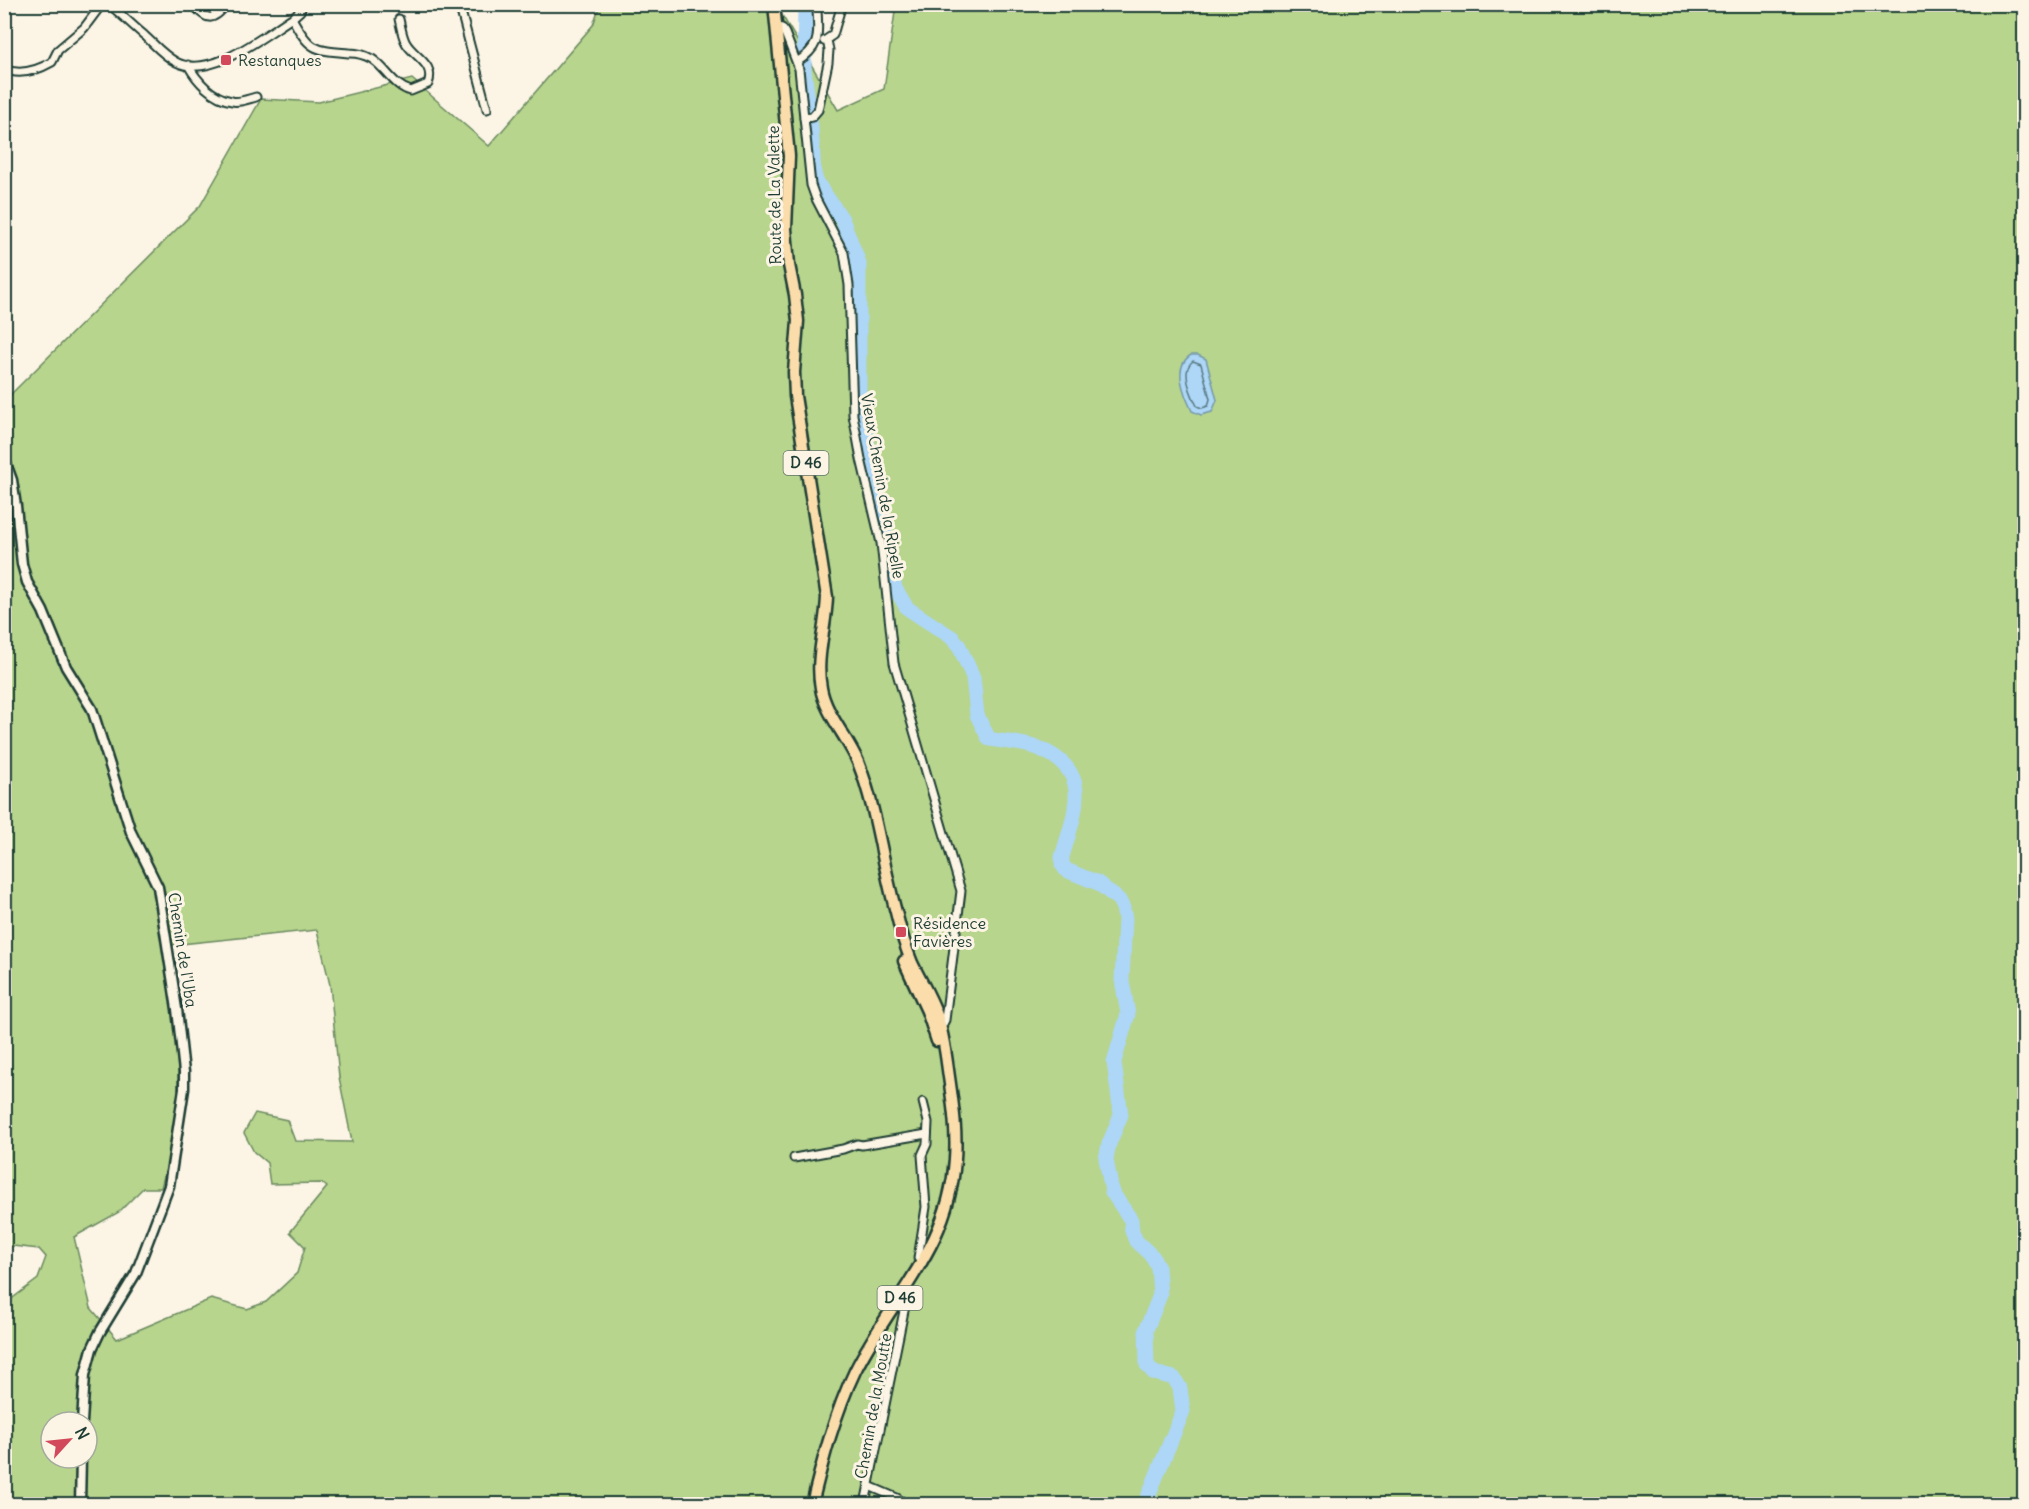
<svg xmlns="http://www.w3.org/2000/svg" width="2029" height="1509" viewBox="0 0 2029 1509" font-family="Delius,sans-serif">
  <rect width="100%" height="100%" fill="#fcf5e5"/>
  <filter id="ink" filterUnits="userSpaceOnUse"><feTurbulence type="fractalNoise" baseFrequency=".0167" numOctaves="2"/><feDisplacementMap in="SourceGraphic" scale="12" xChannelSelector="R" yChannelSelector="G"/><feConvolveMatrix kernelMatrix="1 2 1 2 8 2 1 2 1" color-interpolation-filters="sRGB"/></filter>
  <g filter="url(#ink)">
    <path fill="#b7d58d" stroke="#6b8960" stroke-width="1.5" fill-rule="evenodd" d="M600,5H776L838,110L884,89L896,5H2024V1504H5L4,1294L10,1300L38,1279L46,1257L39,1249L4,1245L5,400L200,206L261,99L319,102L412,79L489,146L593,25ZM317,930L330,985L339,1077L352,1142L295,1141L287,1120L255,1113L244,1133L254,1152L267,1163L270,1184L322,1183L327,1187L290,1232L305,1247L297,1273L266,1302L247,1309L211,1299L117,1339L91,1308L74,1237L119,1212L143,1188H161C169,1157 178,1117 178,1084C179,1040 168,990 162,946ZM51,1422H87V1458H51Z"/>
    <path fill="#add6f7" stroke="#7499a9" stroke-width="1.5" d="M1191,355H1198L1206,359L1217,400L1212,412L1201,415L1192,411C1184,394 1172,367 1191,355Z"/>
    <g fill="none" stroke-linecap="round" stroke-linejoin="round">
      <path stroke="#587a82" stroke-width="1.5" d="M1193,361L1201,364L1210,399L1208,406L1202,408L1197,406C1191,394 1180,370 1193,361Z"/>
      <g stroke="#add6f7" stroke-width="15">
        <path d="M805,4L804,69L811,127L814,173L816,181L842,219L859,263"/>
        <path d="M859,265V397L886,541"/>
        <path d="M888,548L895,588L907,608L953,638L959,646L973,677L977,715L989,739C1005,742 1025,743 1040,749C1095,772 1074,814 1062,857V864L1066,870L1098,883L1119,900L1123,908L1125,919L1122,980L1128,1014L1114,1062L1121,1115L1109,1144L1106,1159L1112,1192L1131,1220L1132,1231L1136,1241L1153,1257L1158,1267L1160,1295L1146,1330L1147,1365L1154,1373L1174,1378L1180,1388L1183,1411L1145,1504"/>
      </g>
      <g stroke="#1f3d34" stroke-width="11">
        <g id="minor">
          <path d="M109,4C121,14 132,25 144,35C154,44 163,55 176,62C211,80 263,36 292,18L300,11L303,4"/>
          <path d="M192,4C208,20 211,23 227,4"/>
          <path d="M459,4L487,109"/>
          <path d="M565,4V5"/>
          <path d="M292,18C310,51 314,50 350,53C358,53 365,55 372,59C386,68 394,87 411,91L428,84C436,64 414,57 406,43C402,36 401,27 399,19"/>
          <path d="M776,26L782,28L785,33L799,69L811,185L816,199L844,253L849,285L853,415L861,459L881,543L894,663L961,891L945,1020L942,1026L939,1028"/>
          <path d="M824,41L833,35L842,4"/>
          <path d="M797,62C824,44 817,34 817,4"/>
          <path d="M188,65C197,81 212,98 232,101C239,103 248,99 256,97"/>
          <path d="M4,69C20,76 38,70 52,62L58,50L84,28L102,4"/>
          <path d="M804,118L812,117L818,110L828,63L829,50L827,40"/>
          <path d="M794,1158L843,1149L857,1144L862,1145L927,1134"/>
          <path d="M922,1263L918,1258L926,1207L922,1155L927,1144L928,1122L923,1102"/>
          <path d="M869,1486L897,1498L906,1504"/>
          <path d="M865,1504L907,1296L903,1293"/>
        </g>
      </g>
      <g stroke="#1f3d34" stroke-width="13">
        <g id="tertiary">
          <path d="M4,458L12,480L16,506L22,564L27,582L43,611L66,667L92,709L131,832L158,887L177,1009L184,1072V1089L169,1186L136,1273L100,1332L92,1349L85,1375L82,1422"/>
          <path d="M80,1504L81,1458"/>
        </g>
      </g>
      <g stroke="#1f3d34" stroke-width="15">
        <g id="primary">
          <path d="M774,4L789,156L786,229L789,265L795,295L798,321L794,372L795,396L827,597C826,628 815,658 821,688C825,713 848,738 858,762C877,810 882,862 896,912C900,929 905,946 912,963C920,980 931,997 937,1015C944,1035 946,1056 949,1077C953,1105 957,1131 955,1159C949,1249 892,1296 855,1371C835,1413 823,1459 812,1504"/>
          <path d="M904,961L927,1011L937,1041"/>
        </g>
      </g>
      <use href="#minor" stroke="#fcf5e5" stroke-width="7"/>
      <use href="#tertiary" stroke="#fcf5e5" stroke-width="8"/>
      <use href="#primary" stroke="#fbddab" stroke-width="10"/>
    </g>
  </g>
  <g fill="#d1495b" stroke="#fcf5e5" stroke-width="2">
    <rect x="220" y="54" width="12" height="12" rx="3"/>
    <rect x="895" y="926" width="12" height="12" rx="3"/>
  </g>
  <g text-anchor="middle" stroke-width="6" stroke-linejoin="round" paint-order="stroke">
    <g fill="#fcf5e5" stroke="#617469" stroke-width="1.5">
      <rect x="783.5" y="451" width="45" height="24" rx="4.5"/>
      <rect x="877.5" y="1286" width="45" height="24" rx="4.5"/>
    </g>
    <g font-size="15" font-weight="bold" fill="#1f3d34">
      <text x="806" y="468">D 46</text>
      <text x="900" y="1303">D 46</text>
    </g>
    <g font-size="16" fill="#1f3d34" stroke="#fcf5e5" text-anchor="start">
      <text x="238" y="66">Restanques</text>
      <text x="913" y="929">Résidence<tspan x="913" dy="18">Favières</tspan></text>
    </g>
    <g font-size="16" fill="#1f3d34" stroke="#fcf5e5">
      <text transform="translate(774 195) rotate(-91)" y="6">Route de La Valette</text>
      <text transform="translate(883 486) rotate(80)" y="6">Vieux Chemin de la Ripelle</text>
      <text transform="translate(183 950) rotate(81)" y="6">Chemin de l'Uba</text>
      <text transform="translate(873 1406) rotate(-80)" y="6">Chemin de la Moutte</text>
    </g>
  </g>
  <rect width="2029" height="1509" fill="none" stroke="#fcf5e5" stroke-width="24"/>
  <rect x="12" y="12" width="2005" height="1485" fill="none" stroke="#1f3d34" stroke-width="2" filter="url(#ink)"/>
  <g transform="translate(69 1440) rotate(63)"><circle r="28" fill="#fcf5e5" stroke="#a4ab9e" stroke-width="1.5"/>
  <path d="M0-4.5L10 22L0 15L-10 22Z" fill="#d1495b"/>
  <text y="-9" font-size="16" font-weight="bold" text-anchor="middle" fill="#1f3d34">N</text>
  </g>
</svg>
